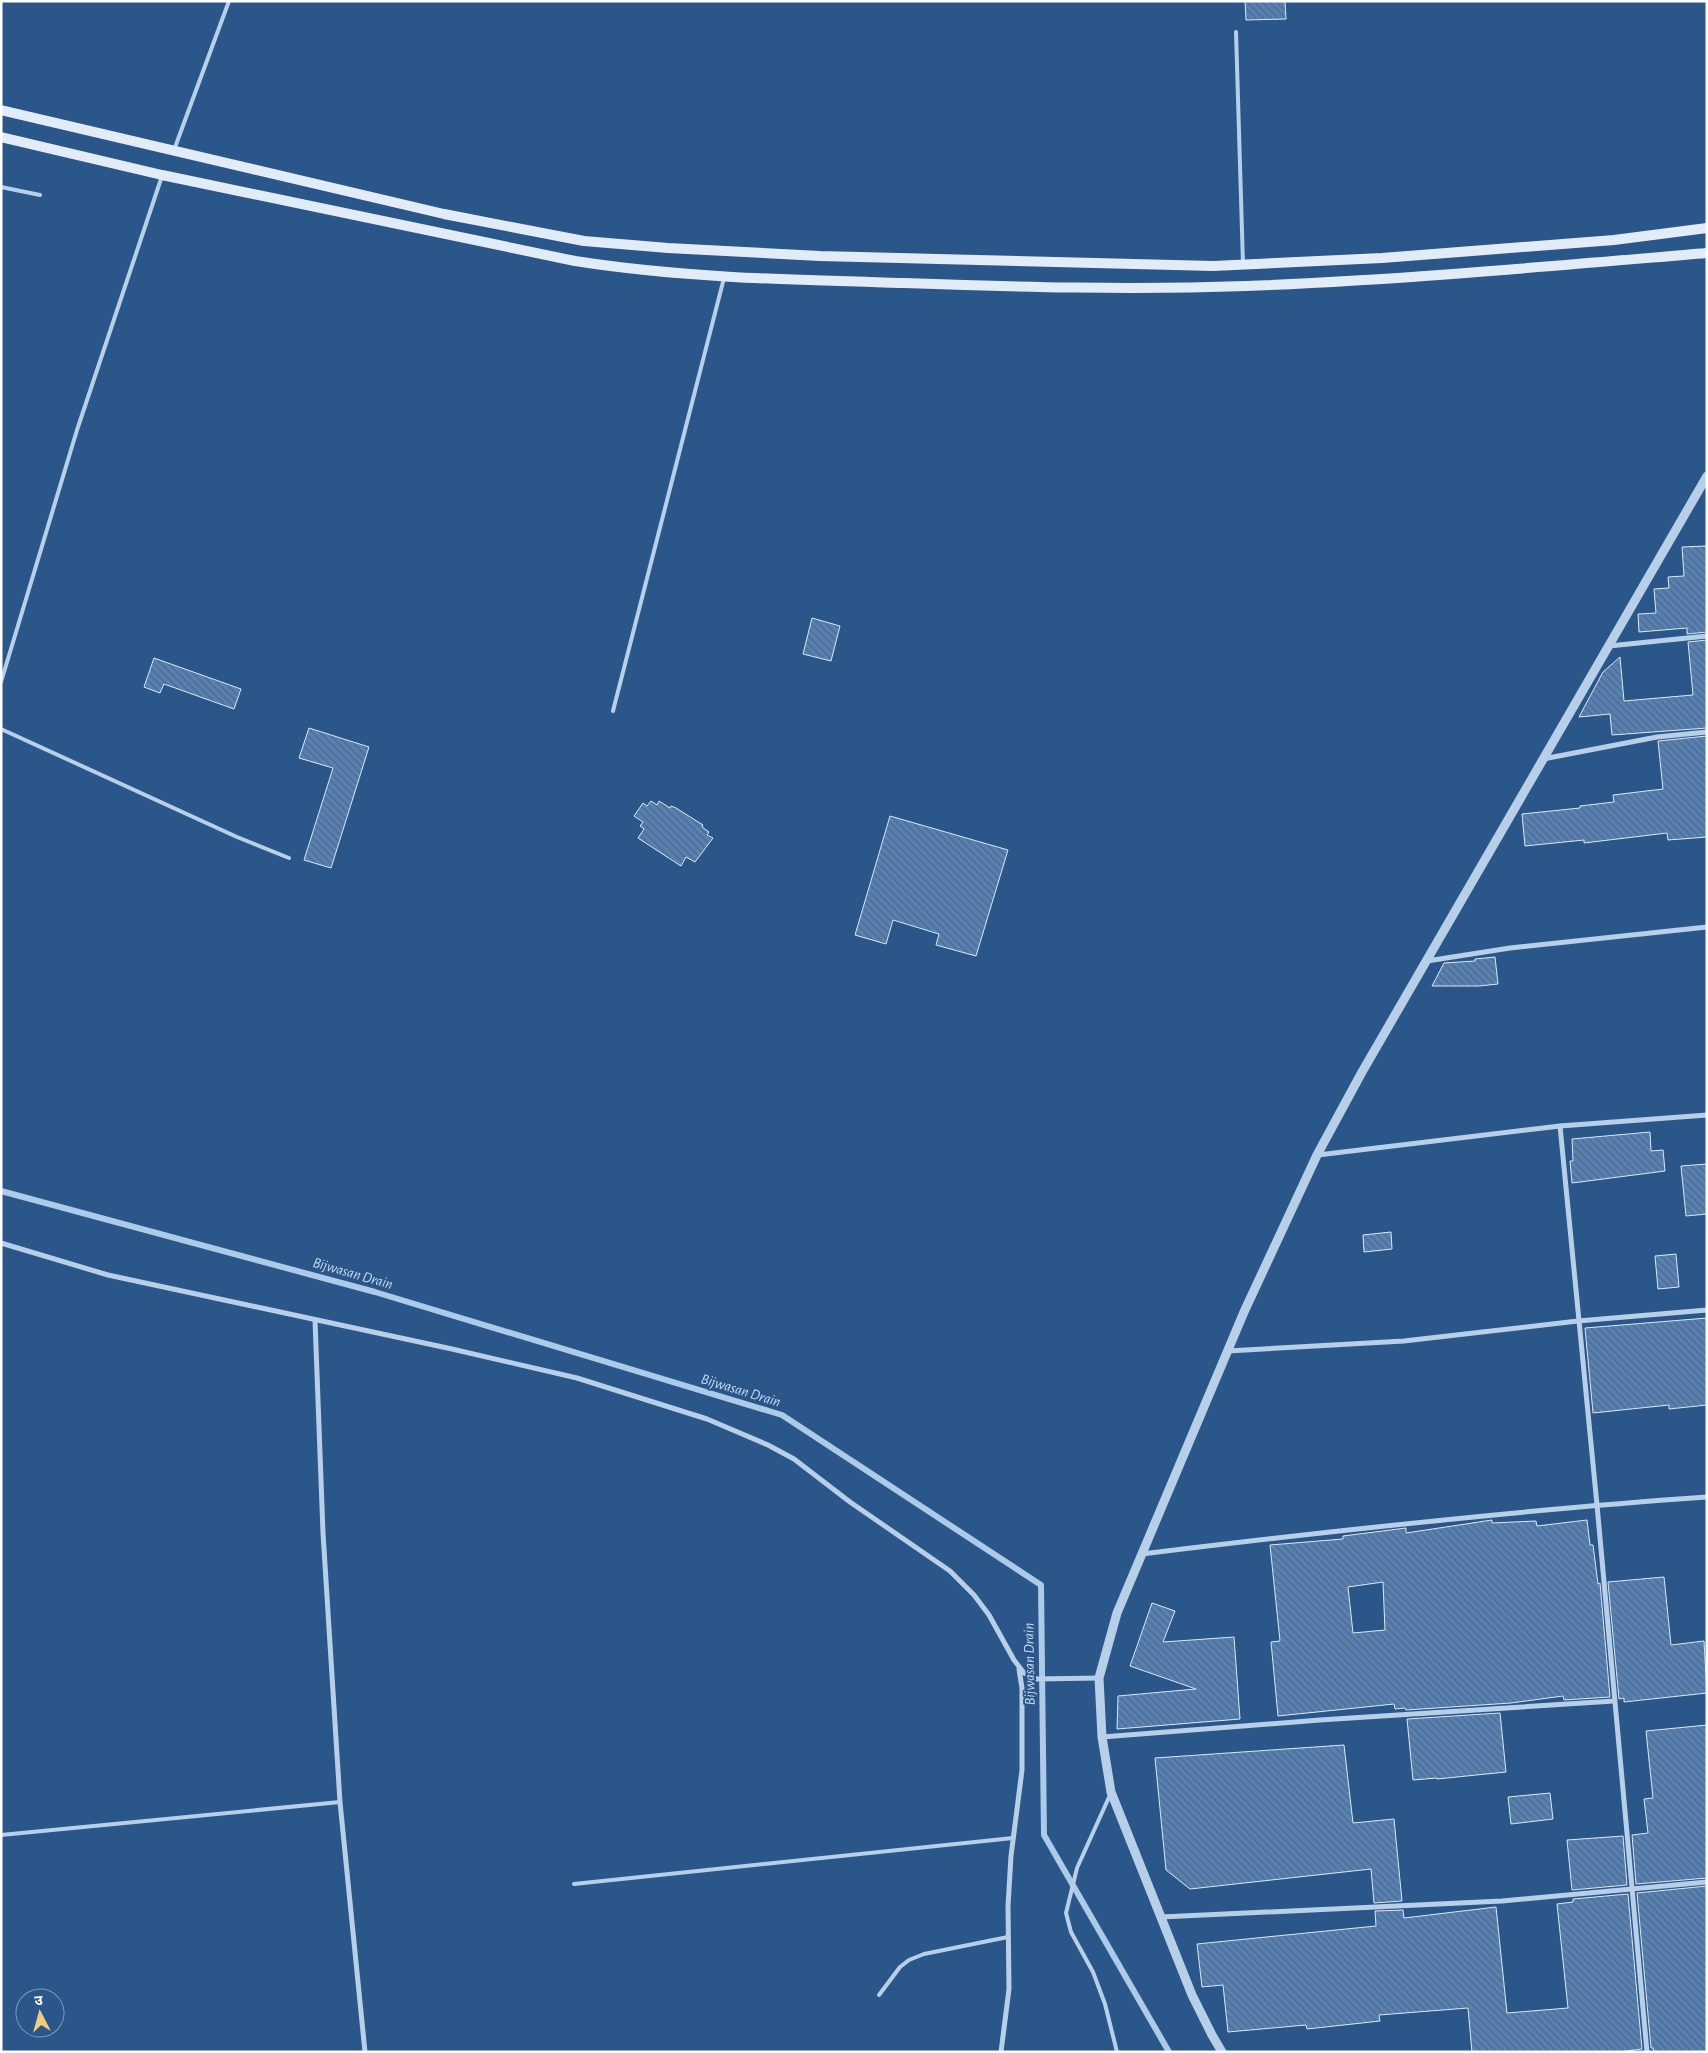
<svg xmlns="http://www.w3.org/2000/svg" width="1708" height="2053" viewBox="0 0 1708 2053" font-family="'Alegreya Sans','Noto Sans Devanagari',sans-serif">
  <defs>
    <pattern id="building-back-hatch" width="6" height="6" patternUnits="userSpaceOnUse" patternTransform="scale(1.25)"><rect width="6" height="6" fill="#5681b2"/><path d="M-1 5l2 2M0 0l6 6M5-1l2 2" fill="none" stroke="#526984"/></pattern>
  </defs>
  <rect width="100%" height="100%" fill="#2a5689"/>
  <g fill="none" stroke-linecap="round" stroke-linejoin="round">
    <path stroke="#adcae9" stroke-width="6" d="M1,1191L375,1292L782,1415L1041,1585L1044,1835L1169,2052"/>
  </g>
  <g fill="url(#building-back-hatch)" stroke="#dce9f7" fill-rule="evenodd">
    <path d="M1245,1H1285L1286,19L1246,20Z"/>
    <path d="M1707,546V632L1687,634V628L1639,632L1638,614L1656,613L1654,589L1669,588L1668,577L1684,576L1682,547Z"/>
    <path d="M812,618L840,626L831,661L803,654Z"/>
    <path d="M1707,640V728L1612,735L1610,714L1579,717L1603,672L1620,657L1624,701L1693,695L1688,642Z"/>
    <path d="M154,658L241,689L234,709L164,684L160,693L144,687Z"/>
    <path d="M309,728L369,747L331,868L304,860L333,768L299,758Z"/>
    <path d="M1707,736V837L1668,840L1667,833L1584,843V840L1525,846L1522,814L1580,808V806L1614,802L1613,795L1663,789L1658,741Z"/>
    <path d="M651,801L657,805L659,801L670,808L671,806L676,808L703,825L702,827L709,832L707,835L713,838L695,862L686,857L681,866L638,838L644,829L640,826L643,822L634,816L643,803L647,806Z"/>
    <path d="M890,816L1008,850L976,956L936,945L939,934L893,920L886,944L855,935Z"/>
    <path d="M1495,957L1498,984L1479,986H1432L1444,963L1475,961V959Z"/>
    <path d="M1650,1132L1651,1151L1663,1150L1665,1171L1572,1183L1570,1161H1573L1572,1139Z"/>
    <path d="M1707,1164V1214L1686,1216L1681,1166Z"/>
    <path d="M1391,1232L1392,1249L1364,1252L1363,1235Z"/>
    <path d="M1676,1254L1679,1287L1658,1289L1655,1256Z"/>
    <path d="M1707,1318V1405L1669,1409V1405L1593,1413L1585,1328Z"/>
    <path d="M1492,1520V1523L1536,1521L1537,1526L1587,1520L1590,1545H1593L1598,1584L1600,1583L1610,1697L1564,1700L1563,1696L1511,1703L1406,1710L1405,1708L1395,1709L1394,1704L1278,1716L1271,1642L1280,1641L1270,1545L1343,1539V1536L1406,1528V1533ZM1383,1582L1385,1630L1353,1633L1348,1587Z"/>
    <path d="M1664,1577L1671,1645L1704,1641L1707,1693L1624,1702V1698L1619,1699L1608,1582Z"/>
    <path d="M1152,1603L1175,1611L1163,1642L1234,1637L1240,1719L1117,1729L1118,1696L1196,1689L1130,1666Z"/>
    <path d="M1500,1713L1506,1772L1437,1779V1778L1413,1780L1407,1719Z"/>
    <path d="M1707,1725V1878L1636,1884L1632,1835L1648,1833L1644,1799L1653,1798L1646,1731Z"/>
    <path d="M1344,1745L1353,1823L1394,1819L1402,1901L1374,1903L1371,1869L1190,1889L1166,1870L1155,1758Z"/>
    <path d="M1550,1793L1553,1819L1511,1824L1508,1797Z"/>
    <path d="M1623,1836L1627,1885L1572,1890L1567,1840Z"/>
    <path d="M1707,1886V2052H1654L1653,2048H1651L1637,1893Z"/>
    <path d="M1628,1894L1642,2049L1619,2052H1472L1468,2008L1379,2015L1380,2021L1307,2029L1306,2025L1228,2032L1223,1985L1202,1987L1197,1944L1376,1926L1375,1911L1403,1910L1404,1918L1496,1907L1507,2013L1568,2008L1557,1904L1573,1902V1899Z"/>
  </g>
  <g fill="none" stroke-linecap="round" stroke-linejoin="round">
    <g stroke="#b8cfe9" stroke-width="4">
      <path d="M1236,32L1243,264"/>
      <path d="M174,150L229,1"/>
      <path d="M1,187L40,195"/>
      <path d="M1,682L77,430L162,176"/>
      <path d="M613,711L724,278"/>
      <path d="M1,729L237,837L289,858"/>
      <path d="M1110,1795L1077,1868L1066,1913L1071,1932L1093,1972L1105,2004L1117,2052"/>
      <path d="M1,1835L340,1802"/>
      <path d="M574,1884L1013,1838"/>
      <path d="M879,1995L900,1967L909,1960L924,1954L1008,1937"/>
    </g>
    <g stroke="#b8cfe9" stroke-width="5">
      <path d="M1609,646L1707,636"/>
      <path d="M1543,759L1657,737L1707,732"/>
      <path d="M1427,961L1510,948L1707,927"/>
      <path d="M1560,1126L1597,1505L1647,2052"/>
      <path d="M1318,1155L1560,1126L1707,1115"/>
      <path d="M1,1243L108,1275L452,1349L577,1378L707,1419L768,1445L794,1459L850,1502L950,1571L974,1595L989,1615L1014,1660L1024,1673L1037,1679L1099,1678"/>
      <path d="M315,1320L323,1533L340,1802L365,2052"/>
      <path d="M1228,1351L1404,1341L1578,1321L1707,1310"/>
      <path d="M1142,1554C1330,1531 1518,1510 1707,1497"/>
      <path d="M1102,1737L1320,1720L1614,1701"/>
      <path d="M1161,1917L1502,1901L1707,1882"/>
      <path d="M1001,2052L1009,1989L1008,1906L1011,1856L1022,1770V1688L1019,1669"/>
    </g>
    <path stroke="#b8cfe9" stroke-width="9" d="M1222,2052L1212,2035L1192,1995L1111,1792L1102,1737L1099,1678L1117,1613L1244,1312L1317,1155L1362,1072L1707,476"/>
    <g stroke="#e2ecf8" stroke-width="10">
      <path d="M1,110L444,214L584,241L668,248L820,256L1213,266L1382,258L1614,240L1707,228"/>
      <path d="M1,137L162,175L575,261C684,278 794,280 904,283C1018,287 1132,290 1246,286C1400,280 1553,266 1707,253"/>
    </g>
  </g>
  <g text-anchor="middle" stroke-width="4" stroke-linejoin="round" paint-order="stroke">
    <g font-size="15" font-style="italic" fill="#c4d9f0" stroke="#2a5689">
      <text transform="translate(353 1273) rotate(16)" y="5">Bijwasan Drain</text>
      <text transform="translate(741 1390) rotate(17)" y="5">Bijwasan Drain</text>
      <text transform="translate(1029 1664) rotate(-91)" y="5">Bijwasan Drain</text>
    </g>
  </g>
  <rect width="1708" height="2053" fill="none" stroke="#ffffff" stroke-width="5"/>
  <g transform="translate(40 2013) rotate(354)"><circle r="24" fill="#2a5689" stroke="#7f9ab8"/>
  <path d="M0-4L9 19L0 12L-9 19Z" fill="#efcd80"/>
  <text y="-8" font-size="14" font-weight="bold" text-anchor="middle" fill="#ffffff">उ</text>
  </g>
</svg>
